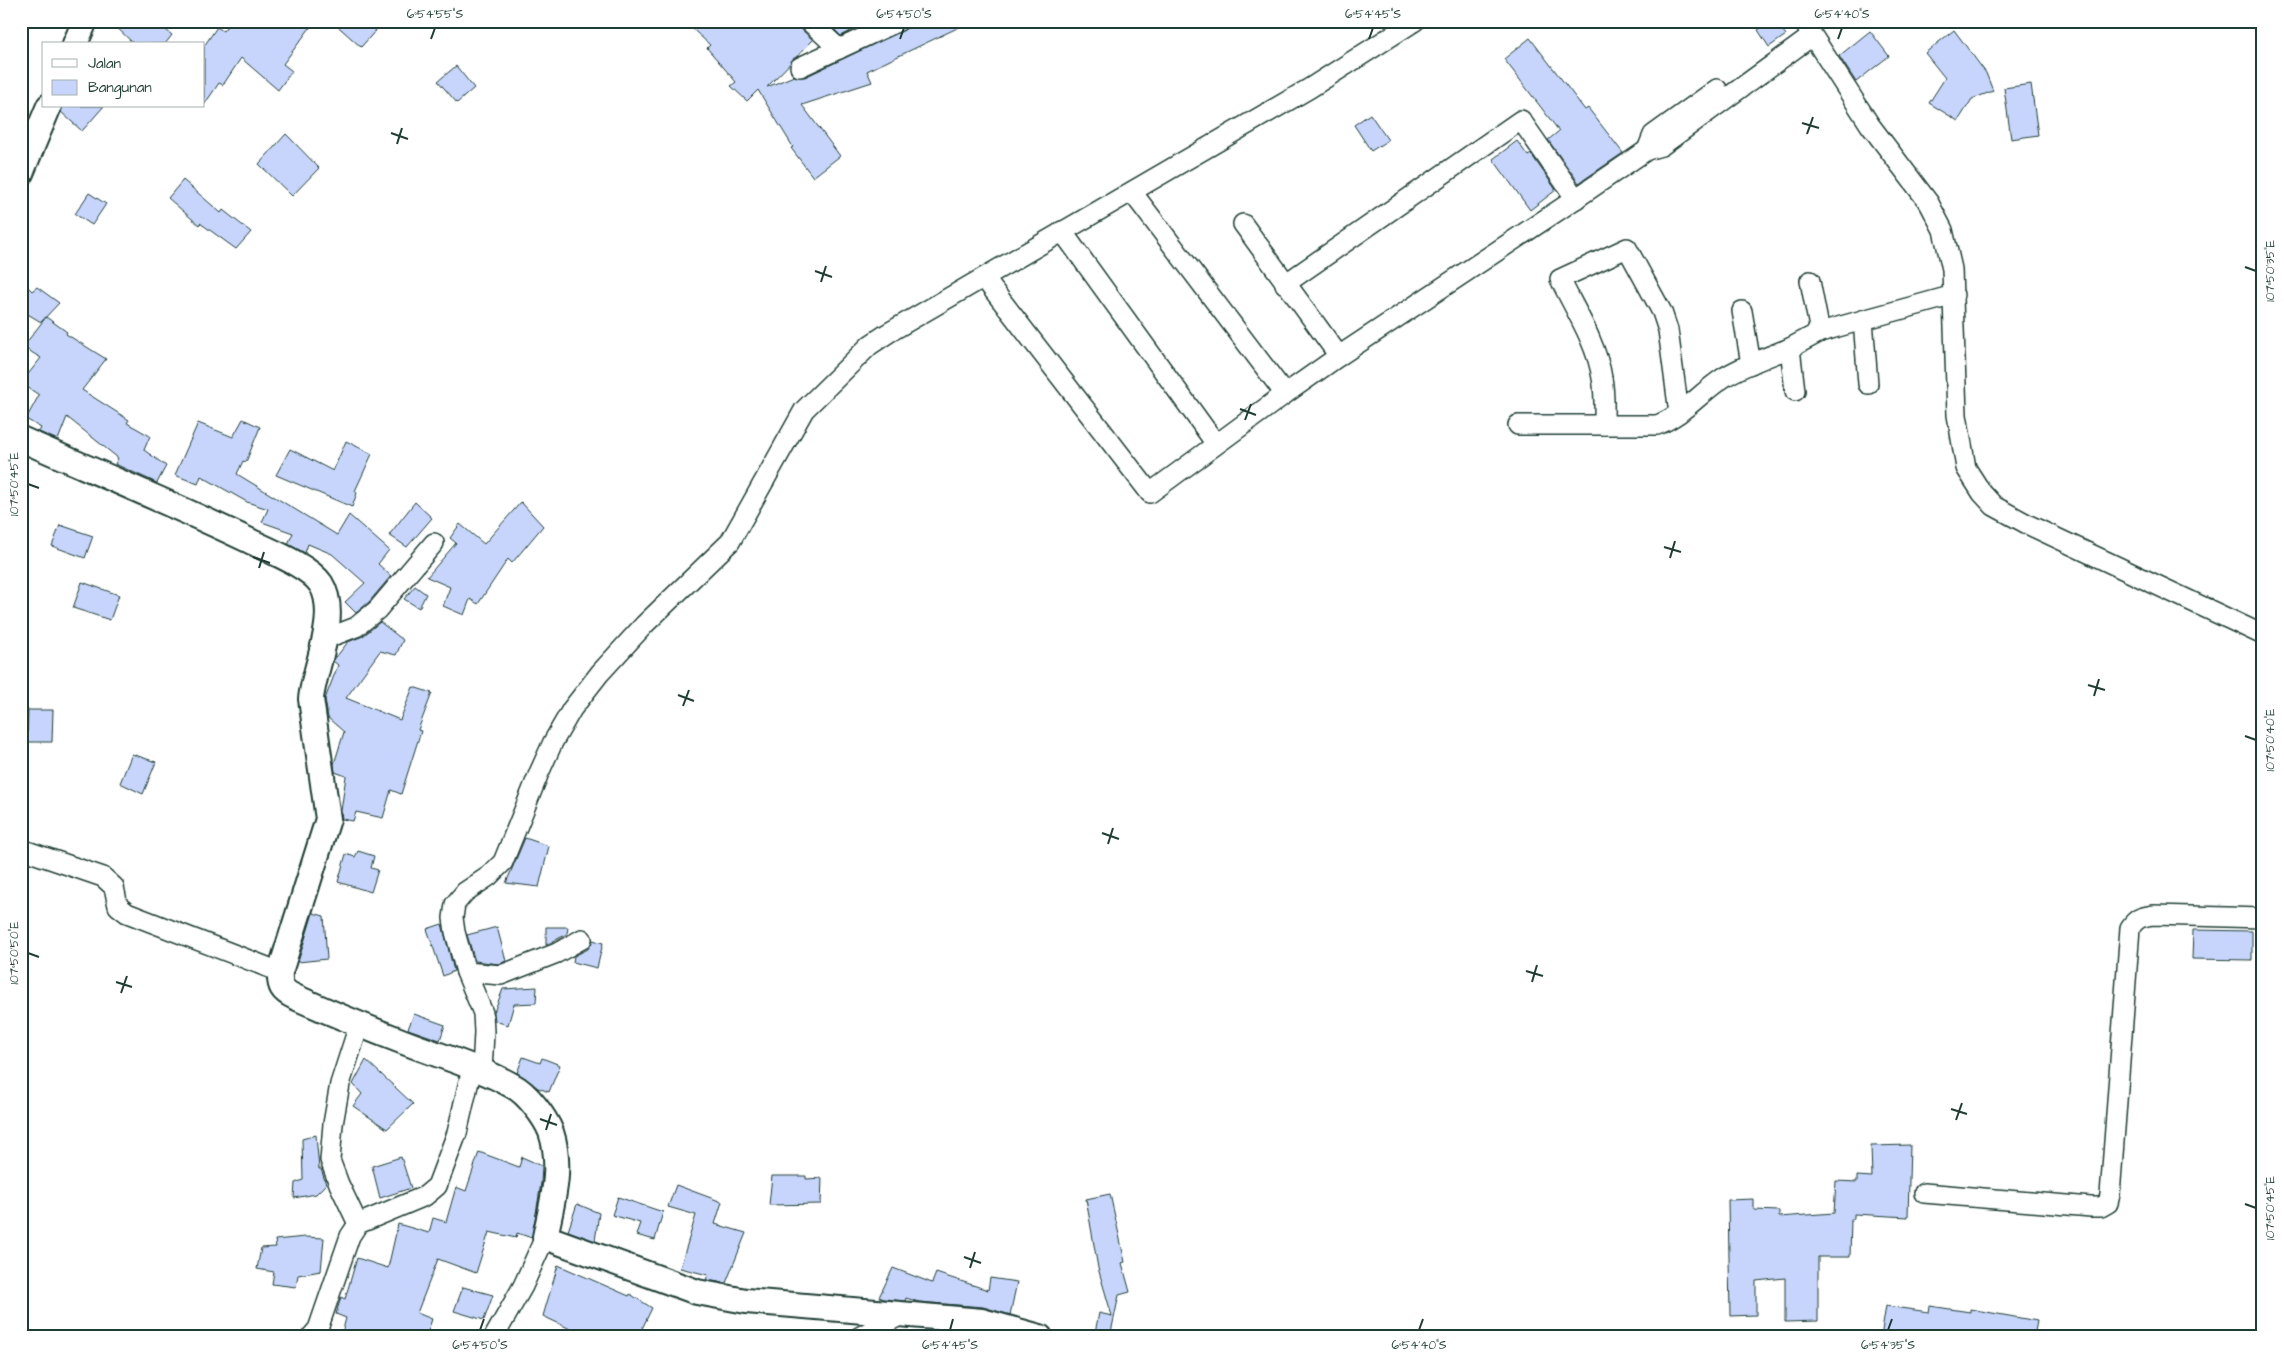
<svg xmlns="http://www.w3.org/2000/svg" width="2284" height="1358" viewBox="0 0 2284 1358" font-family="'Architects Daughter',sans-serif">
  <rect width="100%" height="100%" fill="#fff"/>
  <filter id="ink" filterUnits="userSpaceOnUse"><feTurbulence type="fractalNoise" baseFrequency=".02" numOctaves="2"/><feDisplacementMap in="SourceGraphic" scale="10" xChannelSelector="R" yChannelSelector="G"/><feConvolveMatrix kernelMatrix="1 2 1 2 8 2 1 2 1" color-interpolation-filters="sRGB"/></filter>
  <g filter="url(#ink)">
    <g fill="#c7d5fc" stroke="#1f3d34">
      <path d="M110,21H155L172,35L165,44H134Z"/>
      <path d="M231,21H315L283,64L292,71L278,90L241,58L223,85L219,83L204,105V46L217,27L223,31Z"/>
      <path d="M332,21H384L361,47Z"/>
      <path d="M684,21H798L801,29L813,40L767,87L794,76L805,77L922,21H972L867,71L872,82L802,105L840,156L813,177L791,148L793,147L758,90L747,101L731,86L736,82L707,48L710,45Z"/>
      <path d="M826,21H858L849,32L841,36Z"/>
      <path d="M1771,21H1776L1786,35L1769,47L1758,30Z"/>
      <path d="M1954,30L1986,73L1993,91L1972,99L1958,121L1929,103L1945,78L1925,53Z"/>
      <path d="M1870,31L1889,56L1856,82L1839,56Z"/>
      <path d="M1530,38L1585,110L1588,108L1623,153L1579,183L1548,140L1559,131L1504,59Z"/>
      <path d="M456,66L474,88L457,103L438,81Z"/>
      <path d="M2031,84L2038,135L2011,139L2004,88Z"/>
      <path d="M62,106H104L82,131L61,112Z"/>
      <path d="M1370,114L1388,140L1371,151L1354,125Z"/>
      <path d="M286,134L319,168L292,196L259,164Z"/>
      <path d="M1517,141L1528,156L1531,154L1556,190L1530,210L1493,159Z"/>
      <path d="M183,180L221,213L223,210L251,232L236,249L200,223L199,225L168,198Z"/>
      <path d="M89,193L106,204L92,225L75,214Z"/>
      <path d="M21,280L32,291L37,287L59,303L41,322L21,310Z"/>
      <path d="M46,317L67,332L66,334L106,359L82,390L129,420L127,423L150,436L144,450L166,466L157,483L115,464L118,458L67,417L58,440L39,432L41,428L26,419L39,395L21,383L41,358L23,347Z"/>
      <path d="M243,419L260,427L246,462L243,461L237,474L337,535L349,515L389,550L378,564L391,576L369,602L356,613L345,602L365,583L332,554L308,544L305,553L288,544L293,533L262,522L268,509L247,502L201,476L198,484L175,475L198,423L233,437Z"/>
      <path d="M346,441L372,454L355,491L357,493L352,507L276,475L290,449L333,471Z"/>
      <path d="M415,502L432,518L407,547L389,535Z"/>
      <path d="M521,502L543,526L512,563L508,559L478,604L470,599L464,615L443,606L450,587L427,577L456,543L450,538L460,524L484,544Z"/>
      <path d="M60,525L93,536L85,558L52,546Z"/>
      <path d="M82,582L119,595L110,620L73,608Z"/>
      <path d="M415,586L426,594L419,608L404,599Z"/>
      <path d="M380,622L403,640L396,655L380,651L346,698L400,720L413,687L432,693L418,730L421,731L401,794L391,790L383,818L356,812L353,821L342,819L341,811L346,776L335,772L334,764L344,732L328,718L325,699L338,665L333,661L348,642L363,636Z"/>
      <path d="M28,710H53L52,742H27Z"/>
      <path d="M132,754L156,762L143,794L120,783Z"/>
      <path d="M525,838L549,846L539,887L506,883Z"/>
      <path d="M358,851L374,856L371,868L378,870L371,892L338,882L346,854L355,857Z"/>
      <path d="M313,913L324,916L327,959L298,962Z"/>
      <path d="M442,924L454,971L443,976L427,929Z"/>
      <path d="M497,927L506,961L499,964L475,961L467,935Z"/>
      <path d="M546,927H568L567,934L546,945Z"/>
      <path d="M2193,930L2252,931V960L2192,959Z"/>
      <path d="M593,940L603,943L597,968L573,962L574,956L588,949Z"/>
      <path d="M537,987L536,1003L514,1004L508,1025L495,1021L494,1012L503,989Z"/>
      <path d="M414,1014L445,1025L440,1040L408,1029Z"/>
      <path d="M523,1057L540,1063L542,1058L560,1065L549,1092L538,1088L517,1073Z"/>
      <path d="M366,1060L413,1104L387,1129L353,1106L362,1094L353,1084Z"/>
      <path d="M316,1135L319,1169H321L326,1184L316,1194L294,1198L295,1183L303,1180L302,1139Z"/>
      <path d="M1910,1145L1908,1217L1854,1214V1219H1851L1850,1257H1818V1321L1785,1322V1278L1756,1281V1315L1730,1316L1728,1200L1754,1199V1210L1779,1211V1217L1834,1213L1836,1181L1857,1182V1176L1872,1177L1871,1146Z"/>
      <path d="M479,1152L519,1167L522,1157L542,1166L541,1183L532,1238L517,1233L516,1238L489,1232L476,1273L438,1259L417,1313L432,1319L426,1337H341L346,1318L336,1314L341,1297L345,1299L357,1258L388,1268L398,1224L429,1233L433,1218L446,1222L456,1187L466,1191Z"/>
      <path d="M401,1157L411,1188L380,1198L372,1166Z"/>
      <path d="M772,1176H806V1179L822,1178L821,1204L769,1205Z"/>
      <path d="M676,1185L722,1202L715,1224L746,1233L726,1283L706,1280L708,1275L680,1268L696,1215L668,1207Z"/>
      <path d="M1110,1194L1125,1262L1122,1263L1130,1292L1119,1295L1110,1337H1094L1099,1313L1112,1316L1098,1268L1086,1199Z"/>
      <path d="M618,1197L663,1212L655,1240L636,1235L640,1223L612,1215Z"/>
      <path d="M577,1204L599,1213L595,1241L568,1231Z"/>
      <path d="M305,1237L324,1238L321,1271L298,1275L296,1287L272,1284L274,1272L257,1269L261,1248L276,1247L275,1240Z"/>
      <path d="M558,1265L629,1296L630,1294L652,1308L638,1337H587L543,1316Z"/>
      <path d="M893,1268L932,1283L936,1273L988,1290L990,1278L1017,1282L1010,1315L983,1307L919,1302L906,1298L905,1301L884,1299L879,1297Z"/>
      <path d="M463,1287L493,1295L484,1320L454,1311Z"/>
      <path d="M1886,1306L1929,1312L1930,1306L1970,1312V1309L2037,1321L2034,1337H1881Z"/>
    </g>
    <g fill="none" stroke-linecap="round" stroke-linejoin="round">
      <g stroke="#1f3d34" stroke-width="22">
        <g id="minor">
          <path d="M809,21L839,49"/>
          <path d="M1803,21L1870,125L1929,203L1943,230L1952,269L1957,415L1966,468L1982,493L1994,506L2029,525L2263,635"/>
          <path d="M800,67L899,21"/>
          <path d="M1647,150L1653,135L1717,89"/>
          <path d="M1243,224L1339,356L1285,394"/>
          <path d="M1062,231L1216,444"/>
          <path d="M984,278L1150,493L1285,394L1132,192"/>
          <path d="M1810,281L1820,332"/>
          <path d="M1285,284L1521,120L1576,199"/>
          <path d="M1742,311L1751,364"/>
          <path d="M1339,356L1562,208L1647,150L1661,146L1812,36"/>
          <path d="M1868,384L1863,320L1954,295"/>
          <path d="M1795,391L1790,348L1820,332L1863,320"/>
          <path d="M1518,425H1657C1682,416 1700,393 1723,378C1743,365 1768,357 1790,348"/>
          <path d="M1604,425C1604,409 1605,394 1602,378C1597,344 1575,310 1560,279L1627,248L1662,312L1668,330L1679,413"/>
          <path d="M325,639L356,627L377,610L434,543"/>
          <path d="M21,849L103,877L114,887L118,906L127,913L280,972"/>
          <path d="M466,972L501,975L557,953L582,939"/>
          <path d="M482,1072L484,1032L483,1013L466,972L455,932L453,918L455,904L465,892L489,876L503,862L539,773L553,742L572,709L600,673L645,624L730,542L804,410L870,345L888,333L1310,88L1415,21"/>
          <path d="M1924,1193L2091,1207H2101L2108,1203L2110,1195L2130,928C2136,918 2141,917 2153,915L2263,918"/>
          <path d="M358,1224L339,1184L330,1160L333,1124L340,1084L359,1025"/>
          <path d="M311,1337L318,1329L350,1236L358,1224L425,1196L437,1186L457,1133L472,1068"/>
          <path d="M494,1337L523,1286L545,1237"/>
          <path d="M859,1337L905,1313"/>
        </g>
      </g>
      <g stroke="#1f3d34" stroke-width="28">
        <g id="tertiary">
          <path d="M75,44L85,21"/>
          <path d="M21,173L49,106"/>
          <path d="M21,439C98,473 175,505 250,541C270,551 309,566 321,584C340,615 314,667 311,699L328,819L280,972C279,986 282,991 295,997C331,1013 367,1028 404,1042C440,1056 479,1067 513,1086C527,1093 545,1117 551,1132C563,1167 552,1203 545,1237L697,1292L746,1301L982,1321L1040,1337"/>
        </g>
      </g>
      <use href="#minor" stroke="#fff" stroke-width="19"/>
      <use href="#tertiary" stroke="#fff" stroke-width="24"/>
    </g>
  </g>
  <path fill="none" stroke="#1f3d34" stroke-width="2" d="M431,39L435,28M900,39L904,28M1369,39L1373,28M1838,39L1842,28M1802,123L1819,128M391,133L408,139M1807,134L1813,117M397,144L402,128M2245,267L2256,271M815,271L832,277M821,282L826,266M1240,409L1256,415M1245,420L1251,404M28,484L39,488M1664,547L1681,552M253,557L270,563M1670,558L1675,541M259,568L264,552M2088,685L2105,690M678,695L694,701M2094,696L2099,679M683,706L689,690M2245,736L2256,740M1102,833L1119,839M1108,844L1113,828M28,953L39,957M1526,971L1543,976M116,982L132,987M1532,982L1537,965M121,993L127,976M1951,1109L1967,1114M540,1119L557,1125M1956,1120L1962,1103M546,1130L551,1114M2245,1204L2256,1208M964,1257L981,1263M970,1268L975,1252M480,1330L484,1319M950,1330L953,1319M1419,1330L1423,1319M1888,1330L1892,1319"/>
  <rect width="2284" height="1358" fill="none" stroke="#fff" stroke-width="55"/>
  <rect x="42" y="42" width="162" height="65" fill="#ffffff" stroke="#a5b1ae"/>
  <rect x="52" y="59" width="25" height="8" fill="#ffffff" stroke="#a5b1ae"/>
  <text x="88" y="68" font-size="15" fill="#1f3d34">Jalan</text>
  <rect x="52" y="80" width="25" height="15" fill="#c7d5fc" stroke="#a5b1ae"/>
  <text x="88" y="92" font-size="15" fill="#1f3d34">Bangunan</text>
  <rect x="28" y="28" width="2228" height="1302" fill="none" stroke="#1f3d34" stroke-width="2"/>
  <g font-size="12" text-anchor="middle" fill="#1f3d34">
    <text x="435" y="18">6°54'55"S</text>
    <text x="904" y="18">6°54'50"S</text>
    <text x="1373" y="18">6°54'45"S</text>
    <text x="1842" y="18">6°54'40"S</text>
    <text transform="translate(2270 271) rotate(-90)" y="4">107°50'35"E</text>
    <text transform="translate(14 484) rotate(-90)" y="4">107°50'45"E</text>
    <text transform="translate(2270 740) rotate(-90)" y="4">107°50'40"E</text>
    <text transform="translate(14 953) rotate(-90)" y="4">107°50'50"E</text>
    <text transform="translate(2270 1208) rotate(-90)" y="4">107°50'45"E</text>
    <text x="480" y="1349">6°54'50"S</text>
    <text x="950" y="1349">6°54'45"S</text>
    <text x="1419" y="1349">6°54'40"S</text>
    <text x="1888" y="1349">6°54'35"S</text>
  </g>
</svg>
